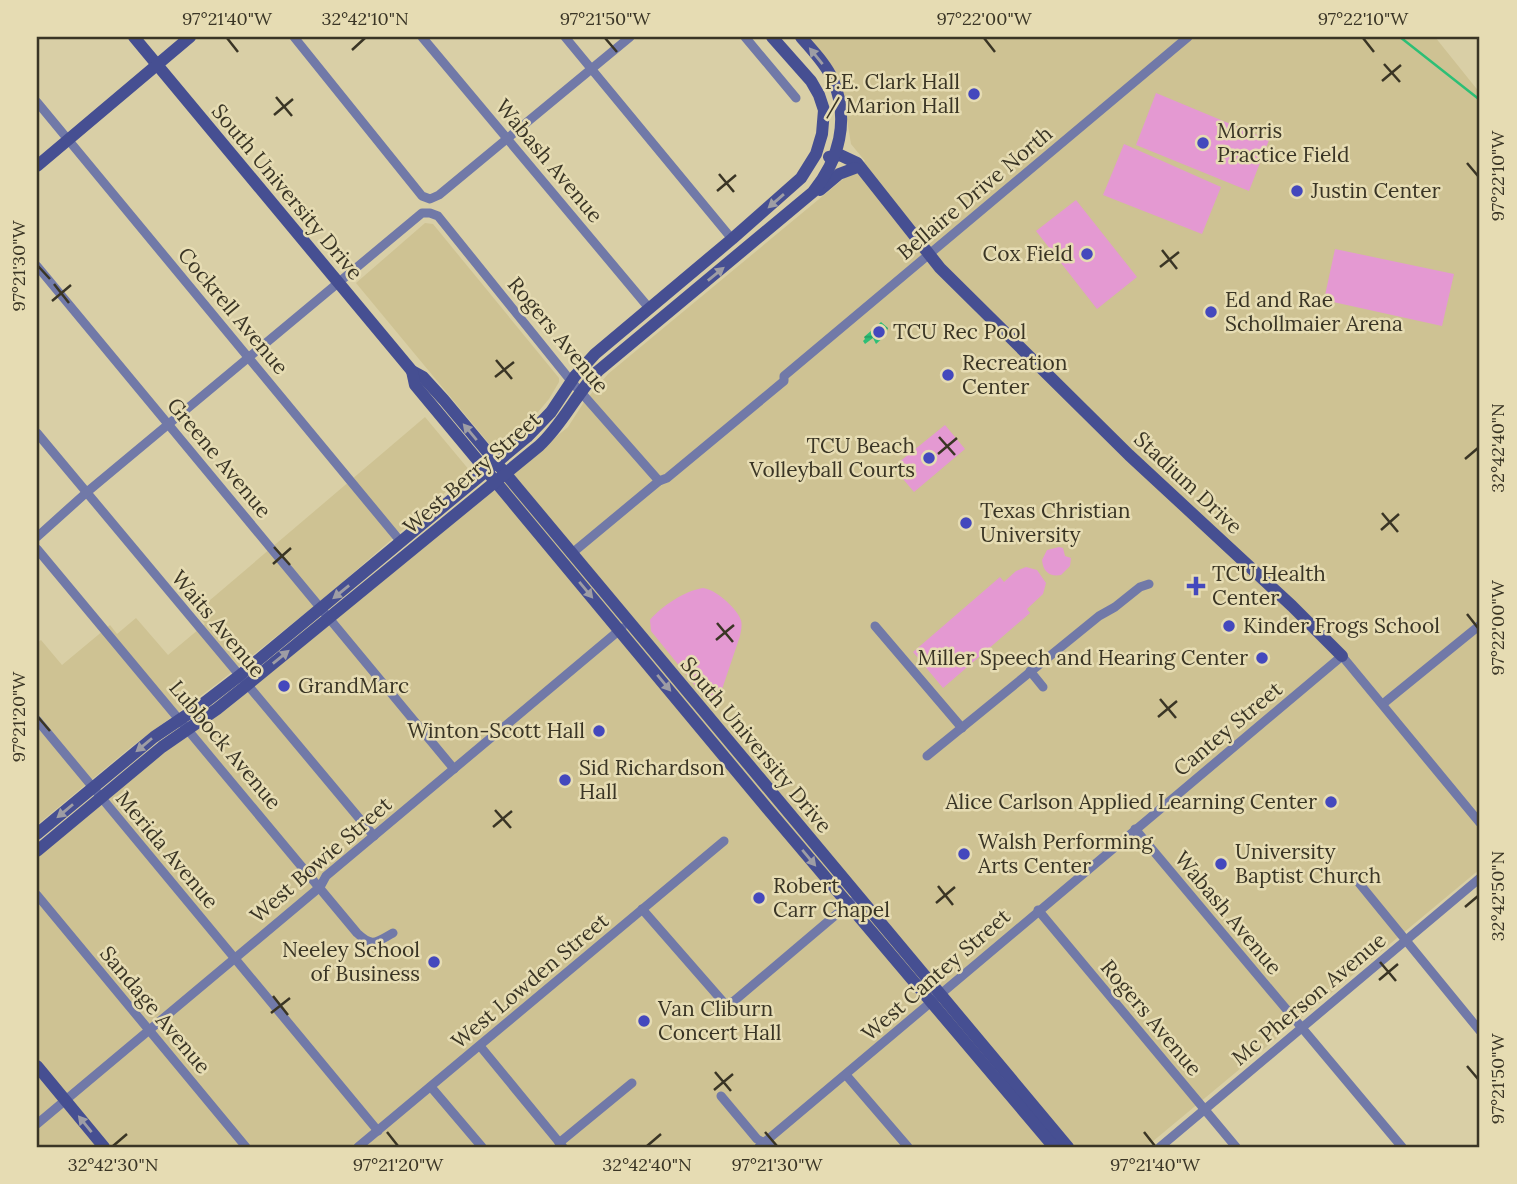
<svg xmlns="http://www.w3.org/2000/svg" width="1517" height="1184" viewBox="0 0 1517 1184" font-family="Lora,serif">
  <defs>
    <pattern id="water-rules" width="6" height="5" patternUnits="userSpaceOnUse" patternTransform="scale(1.75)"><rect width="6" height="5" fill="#2dbf76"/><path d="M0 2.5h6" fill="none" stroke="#279c61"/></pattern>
  </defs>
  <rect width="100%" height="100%" fill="#d9cfa6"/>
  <g fill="#cec293">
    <path d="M806,37H1435L1480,93V869L1146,1147H37V858L179,740L227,709L568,427L584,402L608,374L865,161L851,144L840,78Z"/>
    <path d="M425,223L433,224L559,378V382L549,399L538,412L498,446H491L356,283Z"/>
    <path d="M425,417L470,471L329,594L218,683L131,747L37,825V643L41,640L62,665L110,625L117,634L136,618L168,655L205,624L196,612Z"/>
  </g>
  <g fill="#e499d2">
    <path d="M1156,93L1269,140L1249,191L1136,145Z"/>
    <path d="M1124,144L1221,187L1202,234L1103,195Z"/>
    <path d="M1076,200L1137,277L1097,309L1036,231Z"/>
    <path d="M1335,249L1454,274L1442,326L1324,300Z"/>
    <path d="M945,425L965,449L914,492L893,467Z"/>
    <path d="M1059,547L1063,548L1065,556L1071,558L1070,566L1061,575C1050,577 1043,572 1042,560L1047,550Z"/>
    <path d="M1026,567L1037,570L1046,583L1043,594L1027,609L1030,613L943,688L913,652L1000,577L1004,582L1016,571Z"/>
    <path d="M703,588C715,589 735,607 740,618C743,623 741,631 740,636L715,710L651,631L650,620C662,606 684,591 703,588Z"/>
  </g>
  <path fill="url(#water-rules)" d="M881,322L888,328L885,336L876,344L873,338L865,344L863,341L865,339L864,337Z"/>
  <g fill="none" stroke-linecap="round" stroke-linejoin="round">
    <path stroke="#2dbf76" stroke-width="2.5" d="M1400,37L1480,100"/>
    <g stroke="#7179a8" stroke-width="9">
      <path d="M294,37L422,196L430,199L439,195L630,37"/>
      <path d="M422,37L649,308"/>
      <path d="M565,37L732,239"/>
      <path d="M745,37L796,98"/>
      <path d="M37,102L401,542"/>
      <path d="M37,266L454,769"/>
      <path d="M37,433L374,836"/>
      <path d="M37,537L87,492L422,213H430L438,216L571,381L659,481"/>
      <path d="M37,549L357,933C373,948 376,942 393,933"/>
      <path d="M571,554L659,481L667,478L784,381V376L1188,37"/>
      <path d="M875,626L962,728"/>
      <path d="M1030,671L1043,687"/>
      <path d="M1384,703L1480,625"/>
      <path d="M37,720L378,1131"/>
      <path d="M927,756L1099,616L1115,607L1140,587L1149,584"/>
      <path d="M1135,829L1402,1147"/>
      <path d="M1359,883L1480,1031"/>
      <path d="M37,895L246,1147"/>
      <path d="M642,909L725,1004L734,1001L851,902"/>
      <path d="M1038,910L1236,1147"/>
      <path d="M480,1046L563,1147"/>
      <path d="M846,1075L908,1147"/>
      <path d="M431,1087L482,1147"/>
      <path d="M721,1096L757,1139L772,1147"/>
      <path d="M37,1124L320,887L326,876L622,628"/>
      <path d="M559,1143L632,1083"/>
      <path d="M358,1147L724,841"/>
      <path d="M759,1147L1342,656L1480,823"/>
      <path d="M1160,1147L1480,878"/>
    </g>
    <g stroke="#464f92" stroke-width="12">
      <path d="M134,37L412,371L423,377L444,400L1068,1147"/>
      <path d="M829,157L840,155L857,163L940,268L1129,455L1292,606L1342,656"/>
      <path d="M37,166L190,37"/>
      <path d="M820,190L839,174L855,168"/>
      <path d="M412,371L415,385L766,807L1054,1147"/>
      <path d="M37,834L154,737L200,706L239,676L527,437L551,412L575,376L595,354L732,239L801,178L816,154L822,134L824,110L819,95L811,81L772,37"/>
      <path d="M37,851L162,747L217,709L247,685L539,446C563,424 576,394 598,371L813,192C839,160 850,120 833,80C826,64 812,50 801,37"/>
      <path d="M37,1066L104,1147"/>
    </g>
  </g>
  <defs><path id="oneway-solid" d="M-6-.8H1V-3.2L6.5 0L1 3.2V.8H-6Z" transform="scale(1.75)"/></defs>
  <g fill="#9e9da4">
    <use href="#oneway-solid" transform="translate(816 56) rotate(-129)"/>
    <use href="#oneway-solid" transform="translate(776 201) rotate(139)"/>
    <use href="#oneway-solid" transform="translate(716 274) rotate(-39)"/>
    <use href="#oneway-solid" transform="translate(470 432) rotate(-130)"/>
    <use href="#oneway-solid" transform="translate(586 590) rotate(50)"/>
    <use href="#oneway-solid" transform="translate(341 592) rotate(141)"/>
    <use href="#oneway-solid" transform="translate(281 657) rotate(-39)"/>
    <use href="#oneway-solid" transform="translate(664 683) rotate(50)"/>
    <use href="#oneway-solid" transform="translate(144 745) rotate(140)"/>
    <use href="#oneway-solid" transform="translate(65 811) rotate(140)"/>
    <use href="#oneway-solid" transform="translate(809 858) rotate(50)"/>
    <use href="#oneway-solid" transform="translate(85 1124) rotate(-129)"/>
  </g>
  <path fill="none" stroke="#3a3525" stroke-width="2.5" d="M227,38L238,52M605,38L617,52M984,38L995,52M1363,38L1374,52M352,50L365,38M1384,64L1400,82M1382,81L1401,65M276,97L292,116M274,115L293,99M1467,163L1478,176M719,174L734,192M717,191L736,175M1162,250L1177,269M38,266L50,279M1160,267L1179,252M54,284L69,303M52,301L71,285M496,360L512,379M495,377L514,362M939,437L955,455M938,454L957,438M1465,459L1478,448M1382,513L1398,532M1381,530L1399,514M274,547L290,565M273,564L291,548M1467,614L1478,628M717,623L733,642M716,640L734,625M1160,699L1176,718M38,717L50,731M1158,717L1177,701M495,810L511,828M493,827L512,811M938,886L953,905M936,903L955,887M1465,907L1478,896M1380,962L1396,981M1379,980L1398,964M273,996L288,1015M271,1013L290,998M1467,1066L1478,1079M715,1072L731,1091M714,1090L733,1074M387,1132L398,1146M765,1132L777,1146M1144,1132L1155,1146M113,1146L127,1134M647,1146L661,1134"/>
  <g fill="#4448bd" stroke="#e6dcb3" stroke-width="2.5">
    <circle cx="974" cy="94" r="7"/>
    <circle cx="1203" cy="143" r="7"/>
    <circle cx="1297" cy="191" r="7"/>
    <circle cx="1087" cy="254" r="7"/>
    <circle cx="1211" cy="312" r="7"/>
    <circle cx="879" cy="332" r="7"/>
    <circle cx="948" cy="375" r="7"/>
    <circle cx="929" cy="458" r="7"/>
    <circle cx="966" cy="523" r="7"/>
    <path d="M1192.5 575.5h7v7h7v7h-7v7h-7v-7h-7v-7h7z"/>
    <circle cx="1229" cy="626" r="7"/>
    <circle cx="1262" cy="658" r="7"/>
    <circle cx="284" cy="686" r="7"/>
    <circle cx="599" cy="731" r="7"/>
    <circle cx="565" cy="780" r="7"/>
    <circle cx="1331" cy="802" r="7"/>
    <circle cx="964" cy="854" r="7"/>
    <circle cx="1221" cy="864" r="7"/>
    <circle cx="759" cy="898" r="7"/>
    <circle cx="434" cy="962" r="7"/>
    <circle cx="644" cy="1021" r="7"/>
  </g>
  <g text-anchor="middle" stroke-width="5" stroke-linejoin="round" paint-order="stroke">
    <g font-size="21" fill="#3a3525" stroke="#e6dcb3" text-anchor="start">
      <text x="960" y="89" text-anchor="end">P.E. Clark Hall<tspan x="960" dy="24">/ Marion Hall</tspan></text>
      <text x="1217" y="138">Morris<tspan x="1217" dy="24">Practice Field</tspan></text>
      <text x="1311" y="198">Justin Center</text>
      <text x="1073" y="261" text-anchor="end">Cox Field</text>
      <text x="1225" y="307">Ed and Rae<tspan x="1225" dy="24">Schollmaier Arena</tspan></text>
      <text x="893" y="339">TCU Rec Pool</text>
      <text x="962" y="370">Recreation<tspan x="962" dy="24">Center</tspan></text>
      <text x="915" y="453" text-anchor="end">TCU Beach<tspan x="915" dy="24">Volleyball Courts</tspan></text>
      <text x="980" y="518">Texas Christian<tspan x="980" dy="24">University</tspan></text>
      <text x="1212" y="581">TCU Health<tspan x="1212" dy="24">Center</tspan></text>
      <text x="1243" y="633">Kinder Frogs School</text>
      <text x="1248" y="665" text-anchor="end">Miller Speech and Hearing Center</text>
      <text x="298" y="693">GrandMarc</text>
      <text x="585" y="738" text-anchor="end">Winton-Scott Hall</text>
      <text x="579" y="775">Sid Richardson<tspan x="579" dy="24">Hall</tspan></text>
      <text x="1317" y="809" text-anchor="end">Alice Carlson Applied Learning Center</text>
      <text x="978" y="849">Walsh Performing<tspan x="978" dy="24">Arts Center</tspan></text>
      <text x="1235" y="859">University<tspan x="1235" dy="24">Baptist Church</tspan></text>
      <text x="773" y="893">Robert<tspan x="773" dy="24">Carr Chapel</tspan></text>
      <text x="420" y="957" text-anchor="end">Neeley School<tspan x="420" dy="24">of Business</tspan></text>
      <text x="658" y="1016">Van Cliburn<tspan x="658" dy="24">Concert Hall</tspan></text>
    </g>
    <g font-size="21" fill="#3a3525" stroke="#e6dcb3">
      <text transform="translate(549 161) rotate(50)" y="7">Wabash Avenue</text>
      <text transform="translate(287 192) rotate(50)" y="7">South University Drive</text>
      <text transform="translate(975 193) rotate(-40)" y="7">Bellaire Drive North</text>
      <text transform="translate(233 311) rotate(50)" y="7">Cockrell Avenue</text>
      <text transform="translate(558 335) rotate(50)" y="7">Rogers Avenue</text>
      <text transform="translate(219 458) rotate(50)" y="7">Greene Avenue</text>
      <text transform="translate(472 473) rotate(-41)" y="7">West Berry Street</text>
      <text transform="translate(1188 483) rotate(43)" y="7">Stadium Drive</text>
      <text transform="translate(218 624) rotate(50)" y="7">Waits Avenue</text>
      <text transform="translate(1228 729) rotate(-40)" y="7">Cantey Street</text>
      <text transform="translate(225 745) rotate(50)" y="7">Lubbock Avenue</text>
      <text transform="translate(756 745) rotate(50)" y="7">South University Drive</text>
      <text transform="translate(167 850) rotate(50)" y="7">Merida Avenue</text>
      <text transform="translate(321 860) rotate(-41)" y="7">West Bowie Street</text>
      <text transform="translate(1228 913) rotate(50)" y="7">Wabash Avenue</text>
      <text transform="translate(936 975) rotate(-41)" y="7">West Cantey Street</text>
      <text transform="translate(530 981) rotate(-40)" y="7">West Lowden Street</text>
      <text transform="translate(1309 999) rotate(-40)" y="7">Mc Pherson Avenue</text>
      <text transform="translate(155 1010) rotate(50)" y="7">Sandage Avenue</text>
      <text transform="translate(1151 1018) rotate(50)" y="7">Rogers Avenue</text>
    </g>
  </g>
  <rect width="1517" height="1184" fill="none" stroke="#e6dcb3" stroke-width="77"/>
  <rect x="38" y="38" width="1440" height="1108" fill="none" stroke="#3a3525" stroke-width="2.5"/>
  <g font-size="18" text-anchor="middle" fill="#3a3525">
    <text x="227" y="25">97°21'40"W</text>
    <text x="365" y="25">32°42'10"N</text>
    <text x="605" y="25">97°21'50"W</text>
    <text x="984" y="25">97°22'00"W</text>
    <text x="1363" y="25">97°22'10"W</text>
    <text transform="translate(1498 176) rotate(-90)" y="6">97°22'10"W</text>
    <text transform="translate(19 266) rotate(-90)" y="6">97°21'30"W</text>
    <text transform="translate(1498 448) rotate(-90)" y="6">32°42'40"N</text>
    <text transform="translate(1498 628) rotate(-90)" y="6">97°22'00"W</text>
    <text transform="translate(19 717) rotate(-90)" y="6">97°21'20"W</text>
    <text transform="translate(1498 896) rotate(-90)" y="6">32°42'50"N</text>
    <text transform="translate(1498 1079) rotate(-90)" y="6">97°21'50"W</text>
    <text x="113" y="1171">32°42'30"N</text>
    <text x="398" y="1171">97°21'20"W</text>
    <text x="647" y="1171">32°42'40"N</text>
    <text x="777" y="1171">97°21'30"W</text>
    <text x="1155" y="1171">97°21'40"W</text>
  </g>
</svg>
